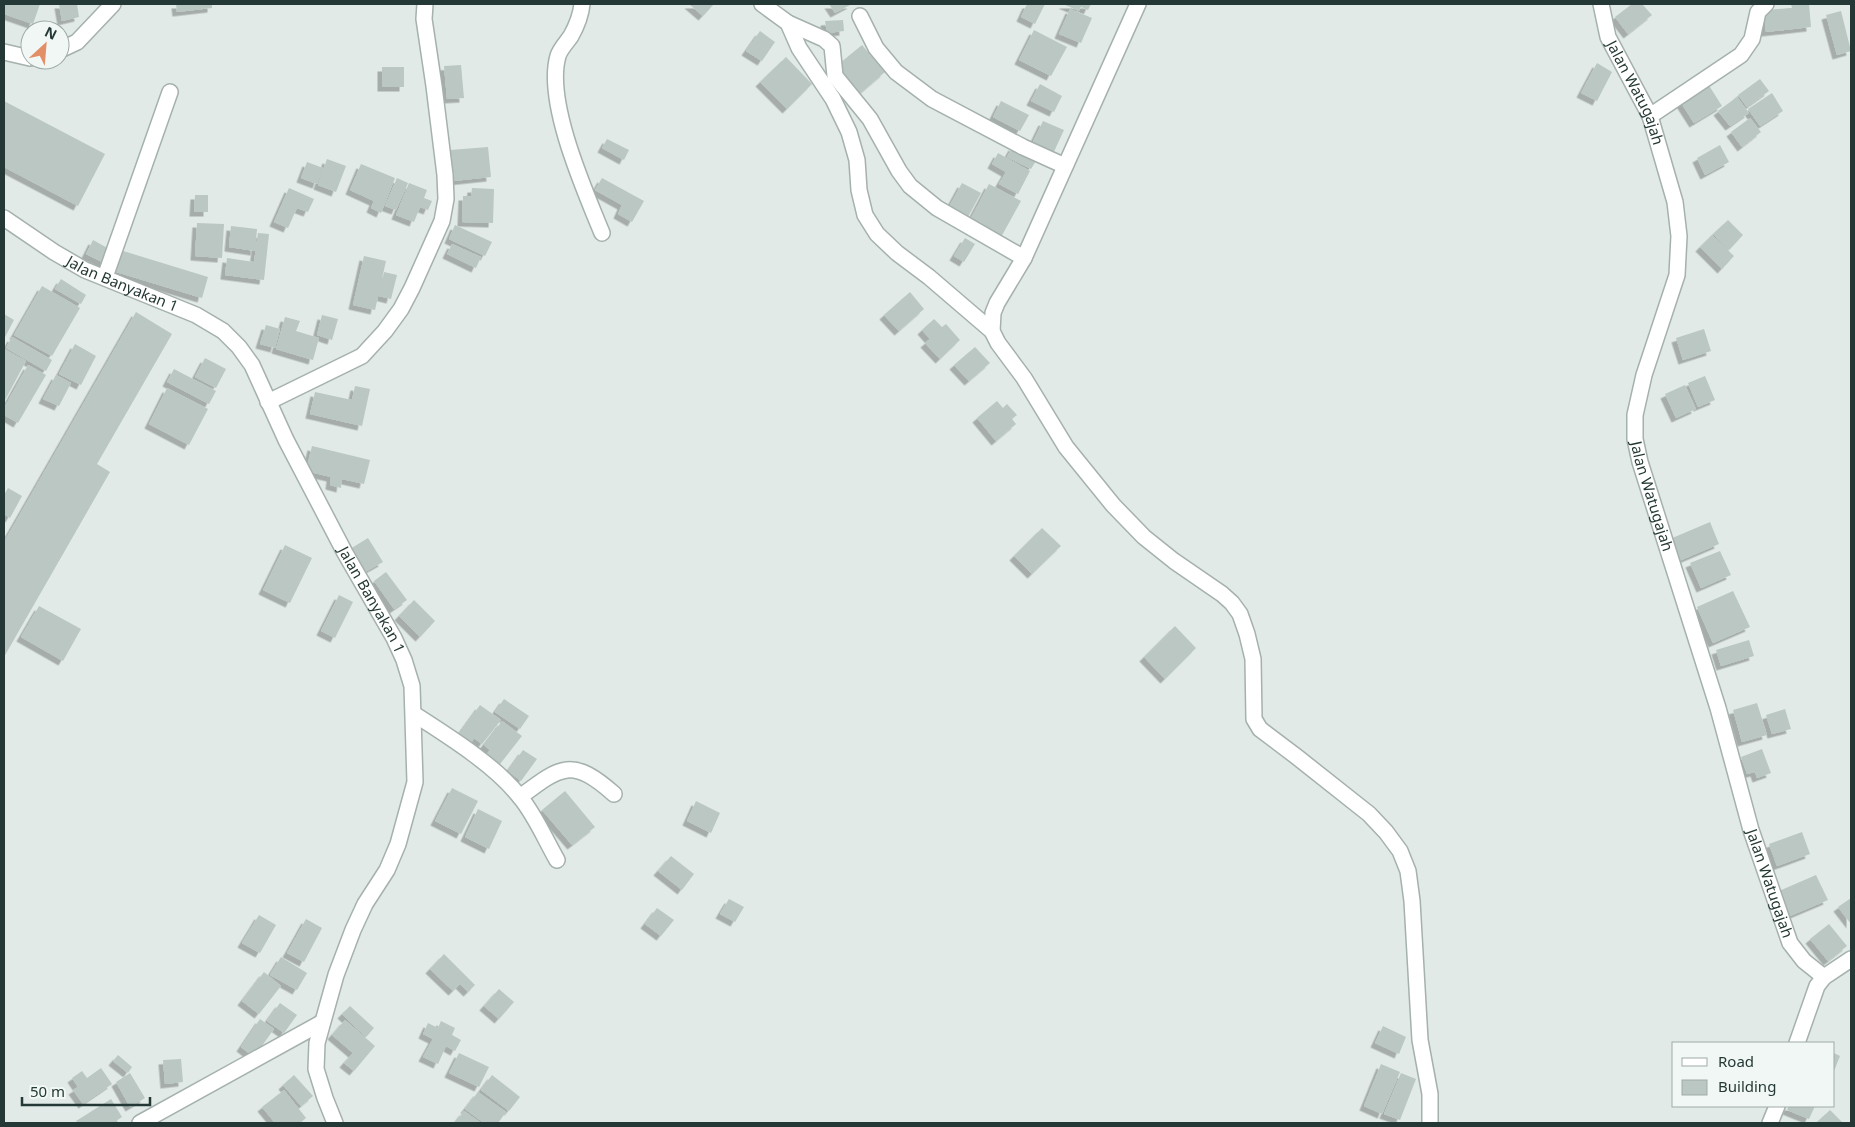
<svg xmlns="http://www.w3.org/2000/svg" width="1855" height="1127" viewBox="0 0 1855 1127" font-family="'Noto Sans',sans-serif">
  <defs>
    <filter id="shadow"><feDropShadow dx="-4.5" dy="4.5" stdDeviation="0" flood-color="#0004"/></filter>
  </defs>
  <rect width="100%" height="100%" fill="#e1eae7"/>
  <g fill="#bac7c3" filter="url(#shadow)">
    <path d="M4,4H40L33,24L4,14Z"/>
    <path d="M59,4H77L79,17L62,21Z"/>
    <path d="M176,4H212V8L177,12Z"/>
    <path d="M689,4H714L703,16Z"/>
    <path d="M829,4H852L835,13Z"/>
    <path d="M1027,4H1045L1035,24L1021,17Z"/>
    <path d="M1063,4H1091L1088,10L1081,7L1079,11Z"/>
    <path d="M1632,4H1642L1652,15L1628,34L1615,17Z"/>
    <path d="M1791,4H1809L1811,27L1766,32L1764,10L1792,8Z"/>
    <path d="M1070,9L1092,18L1081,43L1059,34Z"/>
    <path d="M1841,11L1851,51L1837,55L1826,15Z"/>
    <path d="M843,20L844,31L827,33L825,21Z"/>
    <path d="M1034,30L1067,47L1051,76L1019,60Z"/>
    <path d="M760,31L775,42L762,61L746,51Z"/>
    <path d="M862,45L885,72L857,96L834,68Z"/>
    <path d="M786,57L812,84L787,109L760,82Z"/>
    <path d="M1597,63L1612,72L1597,101L1581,93Z"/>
    <path d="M461,65L464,98L447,99L444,66Z"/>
    <rect x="382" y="67" width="22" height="20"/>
    <path d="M1760,79L1769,91L1747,107L1738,95Z"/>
    <path d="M1040,84L1062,96L1054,112L1031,101Z"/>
    <path d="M1708,84L1722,106L1694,123L1680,101Z"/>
    <path d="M1772,93L1783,111L1760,126L1748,109Z"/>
    <path d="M1737,97L1749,113L1730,126L1718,111Z"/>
    <path d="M4,101L105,154L78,206L4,167Z"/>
    <path d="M1001,101L1029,115L1020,131L993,117Z"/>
    <path d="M1750,118L1761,132L1742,147L1731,132Z"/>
    <path d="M1043,121L1064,130L1052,156L1031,146Z"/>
    <path d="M607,139L629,150L624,160L602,148Z"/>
    <path d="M1720,145L1729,162L1705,175L1697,158Z"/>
    <path d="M1013,146L1037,159L1031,169L1007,157Z"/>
    <path d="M488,147L491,177L453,181L450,150Z"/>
    <path d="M998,153L1030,171L1018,194L999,184L1006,172L992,164Z"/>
    <path d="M327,159L346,166L336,192L318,185Z"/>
    <path d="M307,162L323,168L317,184L301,178Z"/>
    <path d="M361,164L395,178L381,213L371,208L374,201L350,190Z"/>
    <path d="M397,178L408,183L396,210L385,206Z"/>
    <path d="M602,178L644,201L632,222L618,214L622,205L595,190Z"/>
    <path d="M409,183L427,190L424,198L432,201L428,210L420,207L414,222L396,215Z"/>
    <path d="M962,183L981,193L968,217L949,207Z"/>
    <path d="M989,184L1021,201L1000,239L969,222Z"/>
    <path d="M289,188L314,199L308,212L297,208L288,228L274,222Z"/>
    <path d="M472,188L494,189L493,223L462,222L463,196H471Z"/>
    <path d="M195,195H208V212H194Z"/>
    <path d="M1728,220L1743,235L1729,250L1713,234Z"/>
    <path d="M197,223L224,224L222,258L195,256Z"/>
    <path d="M455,225L492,242L485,256L449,239Z"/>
    <path d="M231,226L257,229L255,251L229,247Z"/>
    <path d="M258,233L269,234L264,280L225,275L227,258L254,262Z"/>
    <path d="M1712,235L1734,256L1722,269L1700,247Z"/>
    <path d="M965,238L975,244L964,262L954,256Z"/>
    <path d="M93,240L111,250L104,263L86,254Z"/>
    <path d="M452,244L481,257L476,268L447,254Z"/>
    <path d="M120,250L208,277L202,298L113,271Z"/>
    <path d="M364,256L386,261L375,310L353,305Z"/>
    <path d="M384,272L397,275L391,299L379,296Z"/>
    <path d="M61,279L86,295L81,304L55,289Z"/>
    <path d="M42,286L80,308L52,356L14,335Z"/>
    <path d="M910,292L924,309L899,331L884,315Z"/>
    <path d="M136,312L172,334L97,464L110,472L4,657V542Z"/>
    <path d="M4,314L14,320L4,339Z"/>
    <path d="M322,315L338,319L332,340L317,335Z"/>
    <path d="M285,317L300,321L296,331L319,338L313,360L276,349Z"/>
    <path d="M934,319L942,327L946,324L960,340L940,359L925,343L930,339L922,330Z"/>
    <path d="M266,325L280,329L275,348L260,344Z"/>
    <path d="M1704,329L1711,351L1683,360L1676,338Z"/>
    <path d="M12,337L52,360L46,371L6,348Z"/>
    <path d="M75,344L96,356L81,385L59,374Z"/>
    <path d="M975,347L990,363L969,381L954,365Z"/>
    <path d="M4,349L26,361L4,402Z"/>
    <path d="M205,358L226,369L216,388L195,377Z"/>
    <path d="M28,365L46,375L18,423L4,415V408Z"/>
    <path d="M174,369L216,391L209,404L167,382Z"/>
    <path d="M56,375L71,383L59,406L43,399Z"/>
    <path d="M1705,376L1715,400L1698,407L1688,383Z"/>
    <path d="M1685,385L1696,409L1676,418L1665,394Z"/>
    <path d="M355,386L370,389L362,426L310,414L315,392L352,400Z"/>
    <path d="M167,388L208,409L189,445L149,424Z"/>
    <path d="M997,401L1003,408L1007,404L1017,415L1012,419L1016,424L996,441L977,418Z"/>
    <path d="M312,446L370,460L364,484L342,479L341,488L330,485L331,477L306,471Z"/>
    <path d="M8,488L22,496L10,518L4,514V495Z"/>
    <path d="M1710,522L1719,544L1679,561L1670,539Z"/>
    <path d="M1042,528L1061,546L1032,574L1014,556Z"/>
    <path d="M368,538L383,562L365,572L350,549Z"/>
    <path d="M285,545L312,558L290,603L263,590Z"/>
    <path d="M1720,551L1731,575L1701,588L1690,563Z"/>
    <path d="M386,572L407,600L394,609L374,581Z"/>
    <path d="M1733,591L1750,627L1713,643L1697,607Z"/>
    <path d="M339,595L353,602L335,638L321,631Z"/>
    <path d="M414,600L435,621L420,637L399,616Z"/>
    <path d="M39,606L81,629L63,661L21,637Z"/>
    <path d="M1175,626L1196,648L1165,679L1144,657Z"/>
    <path d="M1749,640L1754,656L1721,666L1716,650Z"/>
    <path d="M504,699L529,716L520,729L495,712Z"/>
    <path d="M1757,703L1767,735L1742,742L1733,710Z"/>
    <path d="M480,705L501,720L482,744L474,738L471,743L459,734Z"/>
    <path d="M1785,709L1791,729L1772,734L1766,715Z"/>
    <path d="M502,721L522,736L500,764L487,754L490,750L484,745Z"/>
    <path d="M1762,749L1771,773L1757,778L1755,772L1747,774L1741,757Z"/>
    <path d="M523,750L537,759L521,781L508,771Z"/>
    <path d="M452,788L478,801L461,834L435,821Z"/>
    <path d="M565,791L595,827L572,845L542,810Z"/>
    <path d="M696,801L720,813L711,833L687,821Z"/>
    <path d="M478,809L502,821L489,849L465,837Z"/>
    <path d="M1802,832L1810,854L1777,866L1769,844Z"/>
    <path d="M671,856L694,874L682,890L658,871Z"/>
    <path d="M1816,875L1828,900L1790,916L1779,891Z"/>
    <path d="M1851,898V924L1838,907Z"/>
    <path d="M729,899L744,907L735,922L720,914Z"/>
    <path d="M657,908L674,920L661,936L645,924Z"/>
    <path d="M259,915L276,925L260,953L242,943Z"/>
    <path d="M306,919L322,928L304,962L287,953Z"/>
    <path d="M1829,924L1847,946L1828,961L1810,939Z"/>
    <path d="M444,954L475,985L468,992L460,984L453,991L430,969Z"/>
    <path d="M281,957L307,973L297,990L270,975Z"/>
    <path d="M264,972L281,986L259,1014L242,1001Z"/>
    <path d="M499,989L514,1002L499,1019L484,1006Z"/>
    <path d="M280,1003L297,1015L284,1033L267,1021Z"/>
    <path d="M350,1006L374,1028L366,1037L342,1014Z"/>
    <path d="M260,1019L274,1029L254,1057L241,1047Z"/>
    <path d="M345,1020L375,1046L354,1071L344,1063L353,1053L332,1035Z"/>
    <path d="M441,1021L455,1028L452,1035L461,1040L455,1051L446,1046L438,1064L423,1057L433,1039L423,1034L428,1023L438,1028Z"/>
    <path d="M1383,1026L1406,1037L1399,1054L1375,1043Z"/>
    <path d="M459,1053L489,1067L479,1087L449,1073Z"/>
    <path d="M1834,1053L1840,1056L1834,1071Z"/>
    <path d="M118,1055L132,1067L128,1073L113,1061Z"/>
    <path d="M181,1059L183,1082L165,1084L163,1060Z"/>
    <path d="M1381,1064L1400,1072L1382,1114L1364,1106Z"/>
    <path d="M101,1068L112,1084L83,1104L73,1090L78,1087L72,1078L82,1071L87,1078Z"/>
    <path d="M130,1073L145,1098L130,1107L116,1082Z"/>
    <path d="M1401,1073L1416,1079L1400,1120L1384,1114Z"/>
    <path d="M294,1075L313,1096L301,1106L283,1085Z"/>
    <path d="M492,1075L520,1097L509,1111L481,1090Z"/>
    <path d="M284,1090L306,1118L300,1123H275L262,1107Z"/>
    <path d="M478,1092L506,1112L498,1123H484L465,1109Z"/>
    <path d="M111,1099L122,1117L113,1123H78L76,1121Z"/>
    <path d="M1789,1106H1815L1809,1119L1787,1110Z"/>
    <path d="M1830,1110L1842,1122L1840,1123H1816Z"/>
    <path d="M464,1111L481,1123H455Z"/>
  </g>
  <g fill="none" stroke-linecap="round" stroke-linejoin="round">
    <g stroke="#a5b1ae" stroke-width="18">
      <g id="street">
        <path d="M582,4C581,14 576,27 571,36C567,42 560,49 558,56C545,101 584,189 602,233"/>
        <path d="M762,4L788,23L799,48L833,99L849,132L857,160L859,190L865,215L877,234L897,253L929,277L992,331"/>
        <path d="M1138,4L1024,258L997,303L993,313L992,331L998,343L1024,378L1066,447L1113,505L1144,537L1174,561L1222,594L1232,603L1240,614L1247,634L1253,659L1254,719L1260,729L1297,757L1369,814L1386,832L1400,851L1408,871L1412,901L1420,1040L1430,1094V1123"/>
        <path id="s1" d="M1601,4L1608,37L1650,116L1675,202L1679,236L1677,275L1644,375L1635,415V439L1640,462L1718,708L1751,830L1790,943L1804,961L1824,977"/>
        <path d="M860,16L876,48L896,72L932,99L1023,147L1065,166"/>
        <path d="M788,23L824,39L832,46L835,76L870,119L899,171L910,186L937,208L1024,258"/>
        <path d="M60,50L77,42L113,4"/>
        <path d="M4,52L30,58"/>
        <path d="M1650,116L1741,55L1752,39L1758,12L1766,4"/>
        <path id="s2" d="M4,218L54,252L85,270L196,315L223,331L239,347L252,365L286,440L345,553L394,638L404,660L412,686L415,782L398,844L387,870L365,904L353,930L336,975L317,1043L316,1069L325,1098L335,1123"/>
        <path d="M105,277L170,92"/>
        <path d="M268,402L362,356L385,331L401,309L412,288L442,221L446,199L445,175L434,86L424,19L425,4"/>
        <path d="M414,714C448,736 495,765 520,797C535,815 545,839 557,860"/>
        <path d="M520,797C561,766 572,757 614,794"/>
        <path d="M1797,1043L1817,986L1824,977L1851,959"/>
        <path d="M140,1123L321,1023"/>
        <path d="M1770,1123L1777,1106"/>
      </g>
    </g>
    <use href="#street" stroke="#fff" stroke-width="15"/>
  </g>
  <g text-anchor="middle" stroke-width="4" stroke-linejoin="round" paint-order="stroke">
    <g font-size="15" fill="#243935" stroke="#f1f7f5">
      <text dy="5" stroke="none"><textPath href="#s1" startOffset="96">Jalan Watugajah</textPath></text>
      <text dy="5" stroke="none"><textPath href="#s2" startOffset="136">Jalan Banyakan 1</textPath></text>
      <text dy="5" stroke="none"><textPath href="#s1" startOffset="516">Jalan Watugajah</textPath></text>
      <text dy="5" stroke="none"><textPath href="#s2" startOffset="556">Jalan Banyakan 1</textPath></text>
      <text dy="5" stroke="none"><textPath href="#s1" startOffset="921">Jalan Watugajah</textPath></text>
    </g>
  </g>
  <rect width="1855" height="1127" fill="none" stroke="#243935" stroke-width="10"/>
  <rect x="1672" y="1042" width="162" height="65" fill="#f1f7f5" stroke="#9faba8"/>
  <rect x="1682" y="1058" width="25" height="8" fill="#ffffff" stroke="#9faba8"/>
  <text x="1718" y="1067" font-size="15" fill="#243935">Road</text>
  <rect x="1682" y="1080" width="25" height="15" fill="#bac7c3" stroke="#9faba8"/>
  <text x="1718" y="1092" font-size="15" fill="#243935">Building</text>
  <g transform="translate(45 45) rotate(26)"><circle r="24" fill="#f1f7f5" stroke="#9faba8"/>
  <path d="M0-4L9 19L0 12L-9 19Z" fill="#e28f68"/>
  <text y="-8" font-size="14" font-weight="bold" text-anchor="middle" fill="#243935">N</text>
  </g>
  <path d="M22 1097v8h128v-8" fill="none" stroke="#243935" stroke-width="2.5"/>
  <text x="30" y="1097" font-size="15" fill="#243935" stroke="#f1f7f5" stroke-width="4" paint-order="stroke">50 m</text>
</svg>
